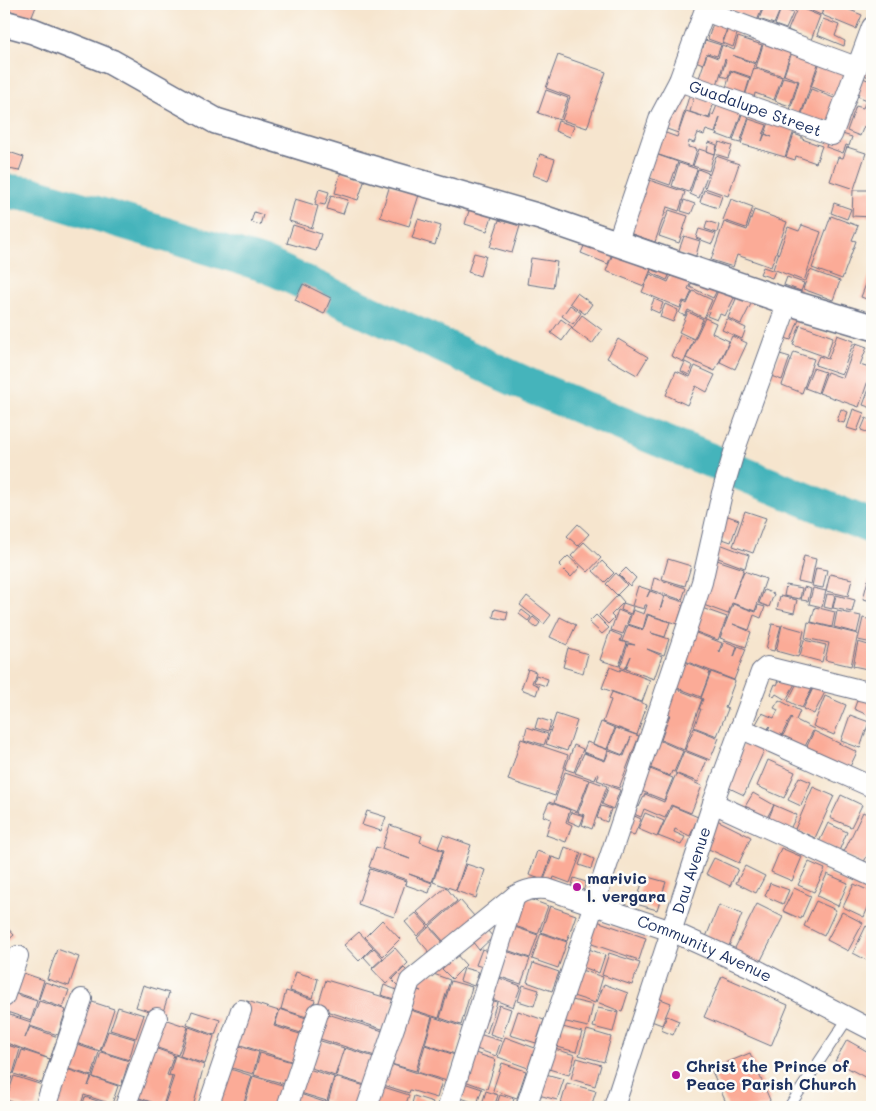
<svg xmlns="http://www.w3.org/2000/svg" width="876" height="1111" viewBox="0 0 876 1111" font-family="Mali,sans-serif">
  <rect width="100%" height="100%" fill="#fdfcf7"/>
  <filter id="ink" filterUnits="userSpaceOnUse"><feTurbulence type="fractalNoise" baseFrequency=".02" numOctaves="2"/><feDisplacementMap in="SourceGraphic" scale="10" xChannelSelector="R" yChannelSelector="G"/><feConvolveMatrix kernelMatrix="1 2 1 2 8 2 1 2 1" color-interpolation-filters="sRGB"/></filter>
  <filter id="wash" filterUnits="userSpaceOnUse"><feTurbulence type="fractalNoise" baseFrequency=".0096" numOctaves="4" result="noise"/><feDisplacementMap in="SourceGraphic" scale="20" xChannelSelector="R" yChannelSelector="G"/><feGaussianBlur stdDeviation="1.12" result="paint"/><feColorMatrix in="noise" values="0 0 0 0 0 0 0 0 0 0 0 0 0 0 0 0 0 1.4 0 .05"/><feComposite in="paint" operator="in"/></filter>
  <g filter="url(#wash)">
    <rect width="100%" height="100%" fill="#f6e5ce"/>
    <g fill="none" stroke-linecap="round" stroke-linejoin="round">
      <path stroke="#44b4bb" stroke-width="35" d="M4,191L32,194L266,265L532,387L872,527"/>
    </g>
    <g id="blocks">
      <g fill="#fbab97">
        <path d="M4,4H37L31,19L4,8Z"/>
        <path d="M718,4H764L757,21Z"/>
        <path d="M765,4H771L781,8L774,24L759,19Z"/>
        <path d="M774,4H790L788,9Z"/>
        <path d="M791,4H805L803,9L820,16L811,40L788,30L796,11L789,9Z"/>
        <path d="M807,4H825L821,15L805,8Z"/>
        <path d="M826,4H835L862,15L856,29L822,15Z"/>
        <path d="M839,4H858L855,10Z"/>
        <path d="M781,8L793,13L786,29L775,25Z"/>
        <path d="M823,19L839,25L835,36L845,41L844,46L817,35Z"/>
        <path d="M714,20L728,25L722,44L708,39Z"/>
        <path d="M729,25L739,28L733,47L723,43Z"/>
        <path d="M738,37L762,45L756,63L732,55L755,64L751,77L730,70L728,78L721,76L726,60L725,59L717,85L699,78L707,54L718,58L722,45L734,50Z"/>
        <path d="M765,38L792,48L783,76L756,67Z"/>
        <path d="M705,40L721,45L717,56L707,53L703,64L693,60L698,46L703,48Z"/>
        <path d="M793,49L820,58L801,114L790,110L799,81L784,75Z"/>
        <path d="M872,49V102L855,95L863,78L870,81L871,78L862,74Z"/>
        <path d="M558,55L606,72L587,128L562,120L570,97L546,88Z"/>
        <path d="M820,62L850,72L841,98L811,87Z"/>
        <path d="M754,68L782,77L774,100L755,93L754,99L745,96Z"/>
        <path d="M731,71L750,78L745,94L726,88Z"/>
        <path d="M783,77L798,81L790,106L775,101Z"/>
        <path d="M811,89L839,100L831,123L822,120L821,123L801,116Z"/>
        <path d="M546,90L568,98L560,120L538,113Z"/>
        <path d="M677,90L690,93L678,133L664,128Z"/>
        <path d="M694,96L714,102L709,118L690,112Z"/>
        <path d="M718,103L742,111L732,140L716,134L720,117L715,133L706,130L704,135L698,133L694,143L689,141L688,147L697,149L692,166L656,154L663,132L677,137L686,111L710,119L711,114L713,115Z"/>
        <path d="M865,103L872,105V129L864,126L860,136L847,131L856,106L863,108Z"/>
        <path d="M743,111L750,113L740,143L733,141Z"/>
        <path d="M749,119L767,125L764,133H762L764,134L762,141L765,134L772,137L765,134L770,119L795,128L785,157L741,144Z"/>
        <path d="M558,121L574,126L570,137L555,131Z"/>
        <path d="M839,133L852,137L849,146L846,145L843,153L826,147L829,136Z"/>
        <path d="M794,134L802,137V139L822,146L816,163L796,156L795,160L786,157Z"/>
        <path d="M709,142L717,145L715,154L707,151Z"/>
        <path d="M719,142L732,146L728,158L715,154Z"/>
        <path d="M847,147L866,153L854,189L830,181L838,157L843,158Z"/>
        <path d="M699,149L714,154L709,171L693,166Z"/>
        <path d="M9,152L24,157L19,171L4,168V163Z"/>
        <path d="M540,154L555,159L548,181L533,175Z"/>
        <path d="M655,154L678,162L670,185L647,177Z"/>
        <path d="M716,156L739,164L728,196L705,188Z"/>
        <path d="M679,163L697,169L689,192L672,186Z"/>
        <path d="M698,169L708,173L699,198L690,194Z"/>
        <path d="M341,171L365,179L358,200L335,193Z"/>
        <path d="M646,179L685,192L679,211L667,207L655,242L629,233Z"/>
        <path d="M390,185L419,195L409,226L380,217Z"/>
        <path d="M319,189L329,192L325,205L315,203Z"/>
        <path d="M704,190L722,196L718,208L700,202Z"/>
        <path d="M853,190H872V217L852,216Z"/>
        <path d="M331,195L348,200L343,214L327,209Z"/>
        <path d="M295,199L318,206L312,228L289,221Z"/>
        <path d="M731,199L753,207L746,228L723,220Z"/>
        <path d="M684,200L695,204L691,214L681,211Z"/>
        <path d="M834,203L851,209L847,219L831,213Z"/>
        <path d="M471,204L494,211L487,231L465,224Z"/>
        <path d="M669,210L688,216L679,243L659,236Z"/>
        <path d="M754,210L787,222L771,267L737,255L733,267L711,260L724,222L747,230Z"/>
        <path d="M254,212L263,215L260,225L251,222Z"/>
        <path d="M831,216L858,226L852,240L856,241L842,279L812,268Z"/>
        <path d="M418,219L441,226L435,245L412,238Z"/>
        <path d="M499,220L520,226L512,253L490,247Z"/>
        <path d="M707,221L719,225L717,233L705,229Z"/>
        <path d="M293,225L321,234L316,251L287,243Z"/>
        <path d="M802,225L821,232L804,281L773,269L788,227L799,231Z"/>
        <path d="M699,229L716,234L712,244L696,238Z"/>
        <path d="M684,236L700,241L695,259L678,253Z"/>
        <path d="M588,237L614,248L608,264L581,253Z"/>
        <path d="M616,246L654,262L644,286L606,271Z"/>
        <path d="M474,253L486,256L480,276L468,272Z"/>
        <path d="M531,258L557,262L553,288L527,284Z"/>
        <path d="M655,262L672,269L667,280L650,272Z"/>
        <path d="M763,267L775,271L772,278L760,274Z"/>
        <path d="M674,269L693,277L688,289L692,291L687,302L683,301L680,308L642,292L650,274L668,282Z"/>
        <path d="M872,269V301L861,297Z"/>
        <path d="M810,270L840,281L833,300L803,289Z"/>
        <path d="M697,273L720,284L713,298L690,287Z"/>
        <path d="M787,277L804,283L801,291L784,285Z"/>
        <path d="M303,284L331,298L324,314L295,300Z"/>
        <path d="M720,286L735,296L725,316L720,314L717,320L707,316Z"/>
        <path d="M693,291L712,300L704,318L688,310L685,316L679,313L684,302L687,304Z"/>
        <path d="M577,293L592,304L585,314L570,303Z"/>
        <path d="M738,294L753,300L741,324L728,318Z"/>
        <path d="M654,299L663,303L659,313L650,309Z"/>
        <path d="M665,304L678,310L673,322L660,317Z"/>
        <path d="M570,305L581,313L573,324L562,316Z"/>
        <path d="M688,312L703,319L694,339L679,332Z"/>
        <path d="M791,314L800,317L791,340L782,337Z"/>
        <path d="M582,315L602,330L592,344L572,329Z"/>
        <path d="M705,318L716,323L712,333L729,341L715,371L686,358Z"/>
        <path d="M561,319L572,327L562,341L551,333Z"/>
        <path d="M727,319L746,328L742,339L722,330Z"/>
        <path d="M800,325L833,337L826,357L793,345Z"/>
        <path d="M680,335L693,341L684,362L671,356Z"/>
        <path d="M837,335L854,341L842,374L815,365L819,356L828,359Z"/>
        <path d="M732,336L747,343L735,369L720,362Z"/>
        <path d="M618,339L648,357L637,375L607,358Z"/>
        <path d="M856,343L867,347L860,365L872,369L859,407L819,393L827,372L843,378Z"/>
        <path d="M794,352L814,359L802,393L782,385Z"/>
        <path d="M780,354L790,357L782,380L771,376Z"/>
        <path d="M685,362L693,366L689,375L681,371Z"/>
        <path d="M695,366L715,375L707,392L696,386L687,405L666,395L676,371L690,377Z"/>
        <path d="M813,368L825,372L818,393L805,388Z"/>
        <path d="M872,381V408L863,405Z"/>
        <path d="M841,409L848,412L844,423L837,421Z"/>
        <path d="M853,409L864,413L857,431L847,428Z"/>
        <path d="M866,418L872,421V434L861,430Z"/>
        <path d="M745,511L766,518L753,553L733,546Z"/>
        <path d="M725,515L739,520L731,542L717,537Z"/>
        <path d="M578,524L589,534L578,546L567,536Z"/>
        <path d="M584,542L601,558L588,572L571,556Z"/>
        <path d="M717,543L749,555L745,568L713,556Z"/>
        <path d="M568,556L580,567L571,577L559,565Z"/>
        <path d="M804,556L816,559L811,584L798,581Z"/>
        <path d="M668,559L691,566L685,586L662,579Z"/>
        <path d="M714,559L744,569L733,598L744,571L766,579L755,611L732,603L728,614L698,603Z"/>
        <path d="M602,561L614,573L605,582L593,571Z"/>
        <path d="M626,568L636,578L630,586L619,575Z"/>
        <path d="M816,568L827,570L823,588L812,586Z"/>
        <path d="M616,573L627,585L617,595L606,584Z"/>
        <path d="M830,574L852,579L848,596L826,591Z"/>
        <path d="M654,578L686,588L682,600L651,590Z"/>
        <path d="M868,580L872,581V601L863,599Z"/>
        <path d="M786,585L802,588L800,599L784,596Z"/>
        <path d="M638,586L650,590L647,597L650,591L664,596L660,610L665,596L684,602L677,624L647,614L643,629L628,624L633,610L644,614L647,605H645L644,609L633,606L631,614L621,610L623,603L632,606Z"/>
        <path d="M804,587L811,589L808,601L801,600Z"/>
        <path d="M813,588L826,591L822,607L809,604Z"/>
        <path d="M764,590L774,594L769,607L759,603Z"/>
        <path d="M827,594L835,595L832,609L824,607Z"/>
        <path d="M618,595L624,602L611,615L614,618L608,624L599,615Z"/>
        <path d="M836,595L855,600L852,612L833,608Z"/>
        <path d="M527,596L551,615L544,624L520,605Z"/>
        <path d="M780,596L797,600L794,613L777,609Z"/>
        <path d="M733,604L756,612L758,605L765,607L761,618L754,615L749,630L733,624L751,632L746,647L720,638Z"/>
        <path d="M699,607L727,617L718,640L691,630Z"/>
        <path d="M815,607L835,612L832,627L811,622Z"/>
        <path d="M495,609L508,612L506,620L493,617Z"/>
        <path d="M522,610L531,617L528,621L519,614Z"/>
        <path d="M618,610L630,615L623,634L611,630Z"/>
        <path d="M837,611L861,616L857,633L834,627Z"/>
        <path d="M596,615L609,628L602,634L589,622Z"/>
        <path d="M648,615L670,622L665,637L651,633L669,639L664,655L647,649L662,656L654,679L626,669L631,656L625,669L620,667L628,644L635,645L622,641L628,625L643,630Z"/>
        <path d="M533,617L540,623L536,628L529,622Z"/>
        <path d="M560,617L576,625L567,645L550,637Z"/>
        <path d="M863,618L872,620V643L858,640Z"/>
        <path d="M808,622L858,634L851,666L825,660L829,643L805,638Z"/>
        <path d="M772,624L781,626L774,651L766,649Z"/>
        <path d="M782,625L804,631L798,657L776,651Z"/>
        <path d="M610,631L622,636L620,641L627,643L619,666L600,660Z"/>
        <path d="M691,631L722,643L719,651L720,652L724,641L737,646L734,657L738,646L746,649L734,680L680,659Z"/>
        <path d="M804,640L826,645L822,662L800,656Z"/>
        <path d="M858,642L872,646V670L853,666Z"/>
        <path d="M568,648L588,654L583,673L563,667Z"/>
        <path d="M680,660L710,672L701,697L670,685Z"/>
        <path d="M610,667L620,671L621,669L650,680L642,702L602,688Z"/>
        <path d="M528,669L536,672L532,683L539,686L536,695L521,689Z"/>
        <path d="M711,672L735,681L725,708L728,709L717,736L694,727L701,709H699L703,699L701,698Z"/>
        <path d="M783,672L797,680L786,700L776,694L774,697L771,694L775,684L777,685Z"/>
        <path d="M536,675L548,679L546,686L534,682Z"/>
        <path d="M800,677L814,685L802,708L788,701Z"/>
        <path d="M816,682L827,688L814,714L803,709Z"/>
        <path d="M671,687L702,699L684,750L661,740L670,714L669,717L661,713Z"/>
        <path d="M612,692L647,705L637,735L603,722L611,700L609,699Z"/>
        <path d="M859,695L872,700V712L870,716L854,709Z"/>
        <path d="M825,696L846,705L834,735L813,726Z"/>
        <path d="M779,700L800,711L796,720L814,729L801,754L779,743L792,718L791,717L778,742L765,735L770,726L766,731L756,724L762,713L774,718L778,710L774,708Z"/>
        <path d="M556,714L577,721L567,751L546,744Z"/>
        <path d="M850,715L869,722L860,748L841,741Z"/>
        <path d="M538,718L551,722L548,732L535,728Z"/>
        <path d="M601,722L615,728L607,749L593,744Z"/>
        <path d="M527,727L548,734L544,745L524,739Z"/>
        <path d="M616,728L639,736L619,788L597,780L599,775L597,774L595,780L575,773L584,753L605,761L609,751L624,756L631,737L623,755L608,749Z"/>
        <path d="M694,728L719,738L710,760L685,750Z"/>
        <path d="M814,731L857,752L846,775L803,755Z"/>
        <path d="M748,735L767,744L744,795L725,786Z"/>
        <path d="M654,738L683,751L674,772L672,771L670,776L643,765Z"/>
        <path d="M521,739L568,755L555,796L508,780Z"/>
        <path d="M587,742L608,750L605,760L583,752Z"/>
        <path d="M574,745L583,749L574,772L565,769Z"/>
        <path d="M684,751L707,760L698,782L675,773Z"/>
        <path d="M768,760L795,772L784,798L757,786Z"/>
        <path d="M645,767L673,778L664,800L636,789Z"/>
        <path d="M565,772L589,780L577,812L554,803Z"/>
        <path d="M676,774L702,786L691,813L671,805L665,818L644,809L641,817L627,811L630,803L639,807L645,794L664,802Z"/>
        <path d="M799,777L811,782L801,806L788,800Z"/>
        <path d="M590,780L607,786L592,829L582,825L585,815L578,813Z"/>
        <path d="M609,786L620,790L613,809L602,804Z"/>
        <path d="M813,787L834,796L815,838L795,829Z"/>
        <path d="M753,793L774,805L764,823L743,810Z"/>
        <path d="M841,795L862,805L851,827L830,818Z"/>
        <path d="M549,802L570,810L566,822L572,825L566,842L546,835L551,819L543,816Z"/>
        <path d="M774,805L797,815L787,835L766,825Z"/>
        <path d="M601,806L611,809L607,822L597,818Z"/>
        <path d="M672,806L698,817L690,836L675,829L674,832L685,837L681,845L658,836Z"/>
        <path d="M367,811L386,817L381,831L362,825Z"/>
        <path d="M571,812L584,816L580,826L568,821Z"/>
        <path d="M863,812L872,817V846L863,864L843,854Z"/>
        <path d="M628,813L641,819L634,836L620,830Z"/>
        <path d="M645,813L664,821L657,837L638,829Z"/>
        <path d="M715,819L751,837L739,863L702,846Z"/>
        <path d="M828,823L847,832L839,851L819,842Z"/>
        <path d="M390,825L422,836L420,842L443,851L432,882L409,874L432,883L429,893L406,885L407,880L369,867L376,847L410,859L382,848Z"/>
        <path d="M443,835L471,845L456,890L433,882L444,850L438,848Z"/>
        <path d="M565,847L581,853L570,883L554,877L552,883L544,880L552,857L561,860Z"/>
        <path d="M781,848L802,857L792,881L771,872Z"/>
        <path d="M537,851L551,856L543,880L529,875Z"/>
        <path d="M583,854L594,859L591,869L579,865Z"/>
        <path d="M714,858L738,869L730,886L706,874Z"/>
        <path d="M809,862L825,869L814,892L798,885Z"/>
        <path d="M466,864L485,870L476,898L456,891Z"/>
        <path d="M745,866L765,876L756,893L736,883Z"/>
        <path d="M370,869L406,881L394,917L358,904Z"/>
        <path d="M827,874L848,883L838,906L817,896Z"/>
        <path d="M644,876L666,882L657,910L636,904Z"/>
        <path d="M574,878L586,882L582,895L570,891Z"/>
        <path d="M770,883L789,890L783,904L765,896Z"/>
        <path d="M854,884L872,892V898L864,917L843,907Z"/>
        <path d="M446,887L457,901L429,925L417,912Z"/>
        <path d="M794,888L811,896L801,919L783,911Z"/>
        <path d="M519,895L548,906L538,934L509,924Z"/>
        <path d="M460,900L475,917L445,943L430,926Z"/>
        <path d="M816,901L836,910L824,936L804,926Z"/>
        <path d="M757,904L783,917L758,966L733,952Z"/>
        <path d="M719,905L742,914L729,946L706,937Z"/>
        <path d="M550,906L576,915L567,941L541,932Z"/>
        <path d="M842,912L863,923L848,951L827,940Z"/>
        <path d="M416,913L428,926L417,936L405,922Z"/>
        <path d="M591,919L646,938L639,960L583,941Z"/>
        <path d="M382,920L400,939L383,956L365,937Z"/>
        <path d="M4,924L14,935L4,944Z"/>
        <path d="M509,925L538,935L530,958L501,948Z"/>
        <path d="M866,926L872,929V963L853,953Z"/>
        <path d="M429,927L443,942L430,953L417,938Z"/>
        <path d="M487,930L493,937L479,950L472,941Z"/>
        <path d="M359,932L373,947L359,961L344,945Z"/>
        <path d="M541,933L567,942L558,968L532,959Z"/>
        <path d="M374,948L383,958L373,967L364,957Z"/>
        <path d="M395,948L408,963L386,984L372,969Z"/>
        <path d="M586,948L605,955L599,973L580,966Z"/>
        <path d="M57,949L79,957L69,986L47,979Z"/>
        <path d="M482,949L492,952L486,968L476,965Z"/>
        <path d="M500,949L530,959L521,984L492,974Z"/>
        <path d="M455,953L466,965L452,979L438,965Z"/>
        <path d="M609,953L640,963L632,985L602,975Z"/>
        <path d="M533,963L559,972L552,991L527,982Z"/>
        <path d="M404,968L411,975L399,987L392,980Z"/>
        <path d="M464,968L479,972L474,986L460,981Z"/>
        <path d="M578,969L603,977L595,1003L570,995Z"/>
        <path d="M14,970L44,980L38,1000L8,990Z"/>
        <path d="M296,972L318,979L313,998L290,991Z"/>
        <path d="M428,972L450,980L439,1018L404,1007L410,988L421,991L413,988Z"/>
        <path d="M491,975L521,986L513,1007L484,996Z"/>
        <path d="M722,976L788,1005L771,1046L704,1017Z"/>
        <path d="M326,980L394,1000L385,1030L317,1008Z"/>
        <path d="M451,981L472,987L461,1025L440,1018Z"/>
        <path d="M45,982L69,990L63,1008L39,999Z"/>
        <path d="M604,984L628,993L622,1012L597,1002Z"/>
        <path d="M143,985L169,993L162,1015L136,1007Z"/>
        <path d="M384,985L397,990L394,999L381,995Z"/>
        <path d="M523,985L539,990L534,1006L518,1001Z"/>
        <path d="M7,991L37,1001L31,1020L4,1011V1001Z"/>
        <path d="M286,991L315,1000L310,1018L281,1009Z"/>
        <path d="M653,996L671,1003L662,1025L643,1018Z"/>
        <path d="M486,998L497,1002L487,1033L475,1028Z"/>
        <path d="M83,999L114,1009L100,1051L70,1041Z"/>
        <path d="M568,999L593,1005L588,1027L562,1021Z"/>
        <path d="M39,1001L66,1010L58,1035L30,1026Z"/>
        <path d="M247,1001L279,1011L274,1026L303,1035L294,1062L234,1043Z"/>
        <path d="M499,1005L511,1009L502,1038L490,1034Z"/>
        <path d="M118,1007L144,1015L136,1038L110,1030Z"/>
        <path d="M404,1008L432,1017L416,1071L384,1062Z"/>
        <path d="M598,1008L618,1012L613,1032L593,1027Z"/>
        <path d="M280,1009L309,1019L304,1034L275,1025Z"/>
        <path d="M192,1011L220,1020L215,1035L187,1025Z"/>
        <path d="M518,1011L544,1020L536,1043L510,1035Z"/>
        <path d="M321,1012L383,1031L375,1056L314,1037Z"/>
        <path d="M4,1013L31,1022L25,1038L30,1027L58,1037L50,1059L4,1042Z"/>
        <path d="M667,1016L679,1021L673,1035L661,1030Z"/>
        <path d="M158,1017L188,1027L178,1055L149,1045Z"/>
        <path d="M433,1017L463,1027L455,1054L425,1044Z"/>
        <path d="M555,1025L582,1032L576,1052L550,1045Z"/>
        <path d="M189,1027L214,1036L205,1064L180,1056Z"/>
        <path d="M587,1030L611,1037L604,1062L579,1055Z"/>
        <path d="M108,1031L135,1039L129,1060L101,1051Z"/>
        <path d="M476,1033L501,1041L496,1056L471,1047Z"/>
        <path d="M505,1037L535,1048L528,1068L498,1057Z"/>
        <path d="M311,1038L344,1048L335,1076L303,1065Z"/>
        <path d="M847,1040L872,1054V1081L835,1061Z"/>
        <path d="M69,1042L99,1052L92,1076L62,1067Z"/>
        <path d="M4,1044L20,1049L13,1074L4,1071Z"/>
        <path d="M232,1044L259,1052L253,1074L225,1066Z"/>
        <path d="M425,1045L455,1055L447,1081L417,1072Z"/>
        <path d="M149,1046L174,1055L167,1075L172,1077L163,1106L131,1095Z"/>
        <path d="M548,1047L575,1055L569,1075L542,1067Z"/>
        <path d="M345,1048L374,1057L365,1085L336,1076Z"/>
        <path d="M22,1050L50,1059L42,1083L14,1074Z"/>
        <path d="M101,1052L129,1061L121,1086L93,1077Z"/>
        <path d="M472,1052L496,1060L487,1089L462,1080Z"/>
        <path d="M260,1053L292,1062L285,1084L254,1075Z"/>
        <path d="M750,1053L770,1100L767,1107H728L711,1069Z"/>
        <path d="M175,1055L204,1065L193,1107H169L164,1106L174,1076L169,1075Z"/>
        <path d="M577,1058L601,1065L595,1086L571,1079Z"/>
        <path d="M502,1063L526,1071L517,1098L493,1090Z"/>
        <path d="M390,1064L442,1081L437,1098L410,1090L409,1093L377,1083Z"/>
        <path d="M60,1067L91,1077L88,1086L92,1077L118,1086L112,1104L84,1095L80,1107H48Z"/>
        <path d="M224,1067L252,1076L243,1105L231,1102L243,1106L244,1104L252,1107H211Z"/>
        <path d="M302,1067L334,1077L327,1101L294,1091Z"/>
        <path d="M4,1073L12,1076L4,1101Z"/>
        <path d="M542,1073L564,1079L557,1100L535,1094Z"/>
        <path d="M14,1076L42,1085L35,1107H27L6,1100Z"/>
        <path d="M253,1076L285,1086L278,1107H257L245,1103Z"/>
        <path d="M335,1077L365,1086L358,1107H346L328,1102Z"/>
        <path d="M461,1082L482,1089L477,1104L456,1096Z"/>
        <path d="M567,1083L596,1091L591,1107H560Z"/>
        <path d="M377,1085L409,1095L405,1107H370Z"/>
        <path d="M486,1091L498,1095L494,1107H481Z"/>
        <path d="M294,1092L327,1103L325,1107H289Z"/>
        <path d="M500,1095L514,1099L511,1107H496Z"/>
        <path d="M131,1096L162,1107H127Z"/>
        <path d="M414,1096L433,1102L431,1107H411Z"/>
        <path d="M85,1097L110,1105V1107H82Z"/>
        <path d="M4,1101L21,1107H4Z"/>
      </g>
    </g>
  </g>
  <g filter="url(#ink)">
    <use href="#blocks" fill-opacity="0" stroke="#686f85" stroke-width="1"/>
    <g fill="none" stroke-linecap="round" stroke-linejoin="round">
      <g stroke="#686f85" stroke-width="12">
        <path id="service" d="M789,1107L848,1018"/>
      </g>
      <g stroke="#686f85" stroke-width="22">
        <g id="minor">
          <path d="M705,11L856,67"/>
          <path id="s1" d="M679,81L832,135L872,27"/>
          <path d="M617,244L660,117L679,81L707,4"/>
          <path d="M740,728L872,787"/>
          <path d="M713,803L872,876"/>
          <path d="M4,997L18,956"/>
          <path d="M45,1107L82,999"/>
          <path d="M125,1107L157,1018"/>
          <path d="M208,1107L241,1010"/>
          <path d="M287,1107L318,1013"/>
          <path id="s2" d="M367,1107L410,981L515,896C526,889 535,888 547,889L671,931L755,969L872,1030"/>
          <path d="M448,1107L515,896"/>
          <path d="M526,1107L702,582L722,493L735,449L788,302"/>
          <path id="s3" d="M614,1107L713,803L761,672L767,667L872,693"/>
        </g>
      </g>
      <g stroke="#686f85" stroke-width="28">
        <path id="tertiary" d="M4,23L33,31L111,62L216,121L380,171L540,217L788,302L872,327"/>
      </g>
      <use href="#service" stroke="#fff" stroke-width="10"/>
      <use href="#minor" stroke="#fff" stroke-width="20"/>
      <use href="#tertiary" stroke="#fff" stroke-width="25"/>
    </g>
  </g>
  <g fill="#b5179e" stroke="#fdfcf7" stroke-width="2">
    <circle cx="577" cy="887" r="5"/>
    <circle cx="676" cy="1075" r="5"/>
  </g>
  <g text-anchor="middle" stroke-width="5" stroke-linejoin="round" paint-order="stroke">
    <g font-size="16" fill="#1b2f5e" stroke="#fdfcf7">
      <text dy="6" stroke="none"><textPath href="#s1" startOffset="81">Guadalupe Street</textPath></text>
      <text dy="6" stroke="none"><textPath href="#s3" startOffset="249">Dau Avenue</textPath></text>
      <text dy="6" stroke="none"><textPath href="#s2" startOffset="470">Community Avenue</textPath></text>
    </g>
    <g font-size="16" font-weight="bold" fill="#1b2f5e" stroke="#fdfcf7" text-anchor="start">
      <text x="587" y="884">marivic<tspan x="587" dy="18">l. vergara</tspan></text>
      <text x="686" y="1072">Christ the Prince of<tspan x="686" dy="18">Peace Parish Church</tspan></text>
    </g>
  </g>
  <rect width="876" height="1111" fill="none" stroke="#fdfcf7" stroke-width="20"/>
</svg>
